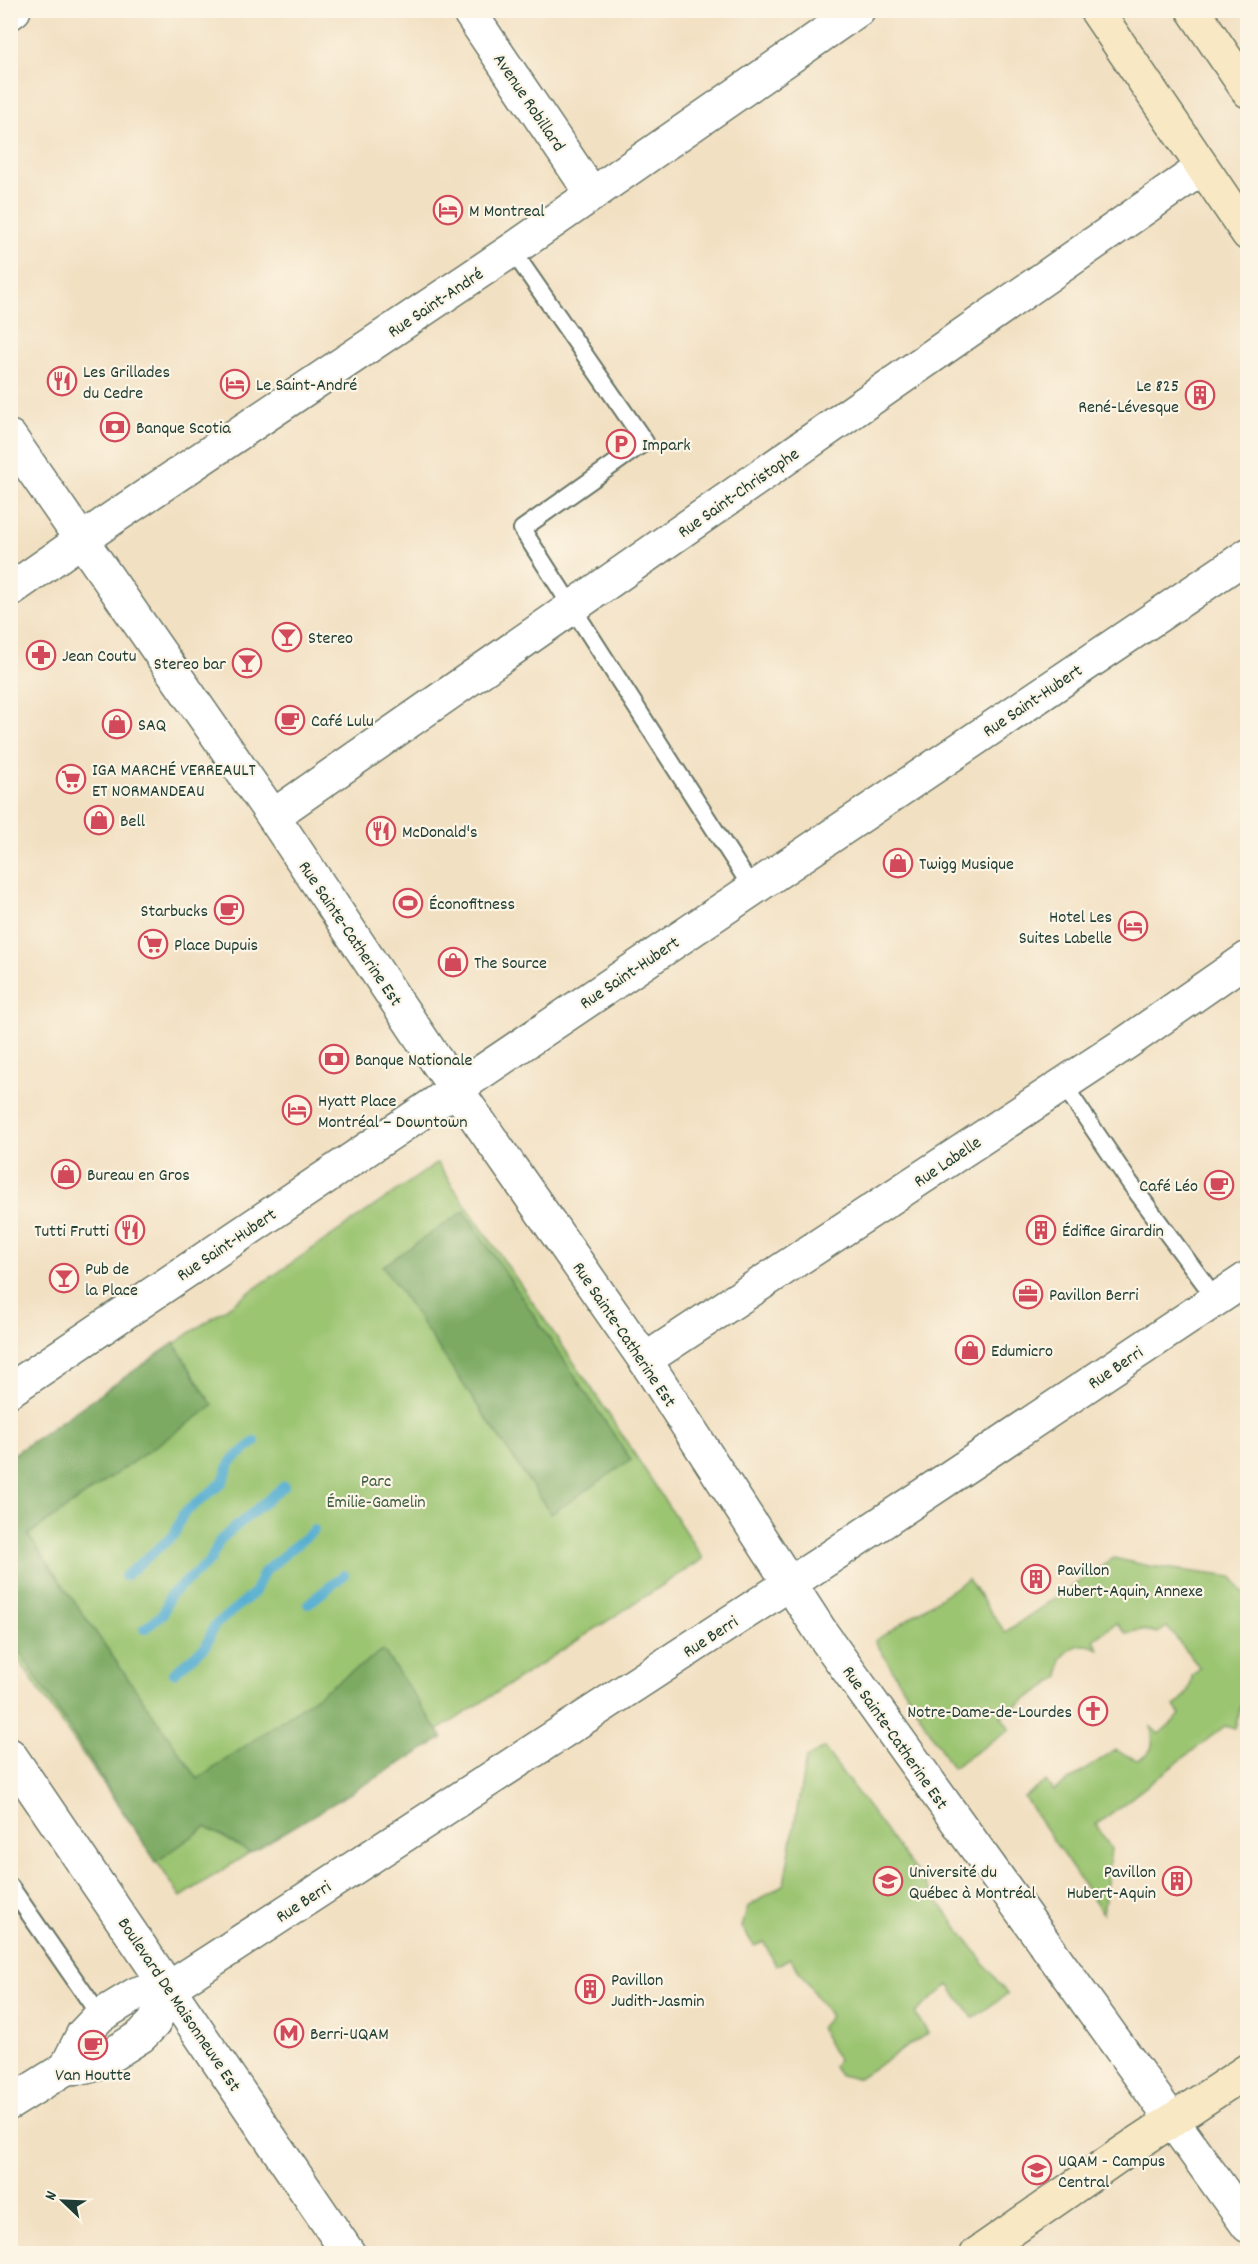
<svg xmlns="http://www.w3.org/2000/svg" width="1258" height="2264" viewBox="0 0 1258 2264" font-family="Dekko,sans-serif">
  <rect width="100%" height="100%" fill="#fcf5e5"/>
  <filter id="ink" filterUnits="userSpaceOnUse"><feTurbulence type="fractalNoise" baseFrequency=".0167" numOctaves="2"/><feDisplacementMap in="SourceGraphic" scale="12" xChannelSelector="R" yChannelSelector="G"/><feConvolveMatrix kernelMatrix="1 2 1 2 8 2 1 2 1" color-interpolation-filters="sRGB"/></filter>
  <filter id="wash" filterUnits="userSpaceOnUse"><feTurbulence type="fractalNoise" baseFrequency=".008" numOctaves="4" result="noise"/><feDisplacementMap in="SourceGraphic" scale="24" xChannelSelector="R" yChannelSelector="G"/><feGaussianBlur stdDeviation="1.35" result="paint"/><feColorMatrix in="noise" values="0 0 0 0 0 0 0 0 0 0 0 0 0 0 0 0 0 1.4 0 .05"/><feComposite in="paint" operator="in"/></filter>
  <g filter="url(#wash)">
    <rect width="100%" height="100%" fill="#f2e0c2"/>
    <g fill="#9cc572" stroke="#5e8153" stroke-width="1.5">
      <path d="M437,1163L592,1389L703,1559L181,1897L11,1649L10,1457Z"/>
      <path d="M1114,1558L1149,1566L1232,1577L1248,1600L1247,1682L1235,1729L1225,1726L1096,1825L1111,1849L1103,1914L1024,1797L1046,1781L1053,1791L1115,1750L1137,1760C1154,1754 1154,1743 1151,1727L1159,1734L1180,1715L1174,1706C1184,1699 1191,1689 1192,1676L1200,1668L1167,1627L1158,1633L1142,1630L1126,1633L1116,1623L1094,1640L1099,1649C1083,1641 1072,1645 1061,1659L1060,1677L1001,1716L1010,1729L952,1768L875,1641L968,1579L1005,1632Z"/>
      <path d="M824,1748L1007,1994L973,2018L949,1985L915,2013L928,2033L857,2079L840,2075L833,2067L837,2059L820,2028L830,2016L790,1958L776,1966L764,1942L754,1946L742,1927L748,1907L784,1884L806,1758Z"/>
    </g>
    <g fill="#7daa64" stroke="#4e744c" stroke-width="1.5">
      <path d="M464,1211L631,1460L551,1514L383,1266Z"/>
      <path d="M174,1343L213,1406L28,1535L198,1779L383,1650L443,1738L250,1853L206,1827L156,1862L11,1638L10,1457Z"/>
    </g>
    <g fill="none" stroke-linecap="round" stroke-linejoin="round">
      <g stroke="#54aed1" stroke-width="10">
        <path d="M125,1576L174,1535L183,1514L222,1483L231,1461L255,1442"/>
        <path d="M308,1604L344,1575"/>
        <path d="M144,1629L163,1614L170,1595L210,1561L220,1540L284,1486"/>
        <path d="M174,1673L206,1646L214,1626L254,1593L264,1572L314,1530"/>
      </g>
    </g>
  </g>
  <g filter="url(#ink)">
    <g fill="none" stroke-linecap="round" stroke-linejoin="round">
      <g stroke="#697666" stroke-width="20">
        <g id="service">
          <path d="M512,250L645,442L522,529L752,888"/>
          <path d="M1063,1084L1130,1183L1216,1299"/>
          <path d="M10,1886L100,2016"/>
        </g>
      </g>
      <g stroke="#697666" stroke-width="36">
        <g id="minor">
          <path d="M468,10L592,194"/>
          <path d="M10,13L14,10"/>
          <path d="M10,590L113,518L512,250L858,10"/>
          <path d="M273,816L1202,168"/>
          <path d="M645,1360L1126,1043L1248,958"/>
          <path d="M10,1390L1248,555"/>
        </g>
      </g>
      <g stroke="#697666" stroke-width="36">
        <g id="tertiary">
          <path d="M10,437L273,816L433,1056L645,1360L823,1635L1248,2226"/>
          <path d="M10,1755L349,2254"/>
          <path d="M66,2068L86,2067L97,2064L141,2036L154,2023L169,1988"/>
          <path d="M10,2103L66,2068L83,2034L100,2016L136,1994L145,1991L169,1988L211,1961L829,1558L1248,1278"/>
        </g>
      </g>
      <g stroke="#697666" stroke-width="36">
        <g id="secondary">
          <path d="M1096,10L1248,234"/>
          <path d="M1193,10L1248,91"/>
          <path d="M977,2254L1124,2152L1248,2070"/>
        </g>
      </g>
      <use href="#service" stroke="#fff" stroke-width="16"/>
      <use href="#minor" stroke="#fff" stroke-width="33"/>
      <use href="#tertiary" stroke="#fff" stroke-width="33"/>
      <use href="#secondary" stroke="#f8e8c3" stroke-width="33"/>
    </g>
  </g>
  <defs>
    <g id="hotel-ring" transform="scale(1.5)"><circle r="9.5" fill="#fcf5e5" stroke="#d1495b" stroke-width="1.5"/><path d="M-6-4.5h1.5V1H6V5H4.5V3h-9V5H-6ZM-4 0a1.8 1.8 0 1 1 3.6 0ZM.5 0V-2.5h3Q6-2.5 6 0Z" fill="#d1495b"/></g>
    <g id="restaurant-ring" transform="scale(1.5)"><circle r="9.5" fill="#fcf5e5" stroke="#d1495b" stroke-width="1.5"/><path d="M-5-6h1v4h1v-4h1v4h1v-4h1v5L-1.5 .5V6h-2V.5L-5-1ZM5-6V6H3V1.5H1.5Q1.5-4 5-6Z" fill="#d1495b"/></g>
    <g id="building-ring" transform="scale(1.5)"><circle r="9.5" fill="#fcf5e5" stroke="#d1495b" stroke-width="1.5"/><path d="M-4-6H4V6H1V3H-1V6H-4ZM-2.5-4.3h1.7v1.8h-1.7ZM.8-4.3h1.7v1.8H.8ZM-2.5-1h1.7V.8h-1.7ZM.8-1h1.7V.8H.8Z" fill="#d1495b"/></g>
    <g id="bank-ring" transform="scale(1.5)"><circle r="9.5" fill="#fcf5e5" stroke="#d1495b" stroke-width="1.5"/><path d="M-6-4H6V4H-6ZM0-2.3a2.3 2.3 0 1 0 0 4.6a2.3 2.3 0 1 0 0-4.6Z" fill="#d1495b"/></g>
    <g id="parking-ring" transform="scale(1.5)"><circle r="9.5" fill="#fcf5e5" stroke="#d1495b" stroke-width="1.5"/><path d="M-3.5-5.5H1a3.5 3.5 0 0 1 0 7H-1V5.5H-3.5ZM-1-3.4V-.6H.8a1.4 1.4 0 0 0 0-2.8Z" fill="#d1495b"/></g>
    <g id="bar-ring" transform="scale(1.5)"><circle r="9.5" fill="#fcf5e5" stroke="#d1495b" stroke-width="1.5"/><path d="M-6-5H6L.8 .8V4.5H3.5V6h-7V4.5H-.8V.8Z" fill="#d1495b"/></g>
    <g id="pharmacy-ring" transform="scale(1.5)"><circle r="9.5" fill="#fcf5e5" stroke="#d1495b" stroke-width="1.5"/><path d="M-2-6h4v4h4v4h-4v4h-4v-4h-4v-4h4Z" fill="#d1495b"/></g>
    <g id="cafe-ring" transform="scale(1.5)"><circle r="9.5" fill="#fcf5e5" stroke="#d1495b" stroke-width="1.5"/><path d="M-5.5-4.5H6V0H3Q3 3.5 0 3.5H-2.5Q-5.5 3.5-5.5 0ZM3-3.2v2h1.7v-2ZM-6 4.5H4V6H-6Z" fill="#d1495b"/></g>
    <g id="shop-ring" transform="scale(1.5)"><circle r="9.5" fill="#fcf5e5" stroke="#d1495b" stroke-width="1.5"/><path d="M-5-2.5h2.3a2.7 3.5 0 0 1 5.4 0H5L5.5 6h-11ZM-1.5-2.5h3a1.5 2.3 0 0 0-3 0Z" fill="#d1495b"/></g>
    <g id="supermarket-ring" transform="scale(1.5)"><circle r="9.5" fill="#fcf5e5" stroke="#d1495b" stroke-width="1.5"/><path d="M-6-5.5h2.5l.6 2H6L4.5 2H-2.5L-4.4-4H-6ZM-1.5 3.2a1.3 1.3 0 1 0 .1 0ZM3 3.2a1.3 1.3 0 1 0 .1 0Z" fill="#d1495b"/></g>
    <g id="stadium-ring" transform="scale(1.5)"><circle r="9.5" fill="#fcf5e5" stroke="#d1495b" stroke-width="1.5"/><path d="M0-5a6.5 5 0 1 0 0 10a6.5 5 0 1 0 0-10ZM-3.5-1.8h7v3.6h-7Z" fill="#d1495b"/></g>
    <g id="office-ring" transform="scale(1.5)"><circle r="9.5" fill="#fcf5e5" stroke="#d1495b" stroke-width="1.5"/><path d="M-6-3h4V-5.5h4V-3h4V5H-6ZM-1-4.5V-3h2v-1.5ZM-6 0V1H6V0Z" fill="#d1495b"/></g>
    <g id="church-ring" transform="scale(1.5)"><circle r="9.5" fill="#fcf5e5" stroke="#d1495b" stroke-width="1.5"/><path d="M-1.2-6h2.4v3.5h3.3v2.4h-3.3V6h-2.4V-.1h-3.3v-2.4h3.3Z" fill="#d1495b"/></g>
    <g id="university-ring" transform="scale(1.5)"><circle r="9.5" fill="#fcf5e5" stroke="#d1495b" stroke-width="1.5"/><path d="M0-5L7-2L0 1L-7-2ZM-4 1L0 2.5L4 1V4Q0 6-4 4Z" fill="#d1495b"/></g>
    <g id="metro-ring" transform="scale(1.5)"><circle r="9.5" fill="#fcf5e5" stroke="#d1495b" stroke-width="1.5"/><path d="M-5.5 5V-5H-3L0 0L3-5H5.5V5H3V-.5L0 4L-3-.5V5Z" fill="#d1495b"/></g>
  </defs>
  <g fill-rule="evenodd">
    <use href="#hotel-ring" x="448" y="210"/>
    <use href="#restaurant-ring" x="62" y="381"/>
    <use href="#hotel-ring" x="235" y="384"/>
    <use href="#building-ring" x="1200" y="395"/>
    <use href="#bank-ring" x="115" y="427"/>
    <use href="#parking-ring" x="621" y="444"/>
    <use href="#bar-ring" x="287" y="637"/>
    <use href="#pharmacy-ring" x="41" y="655"/>
    <use href="#bar-ring" x="247" y="663"/>
    <use href="#cafe-ring" x="290" y="720"/>
    <use href="#shop-ring" x="117" y="724"/>
    <use href="#supermarket-ring" x="71" y="779"/>
    <use href="#shop-ring" x="99" y="820"/>
    <use href="#restaurant-ring" x="381" y="831"/>
    <use href="#shop-ring" x="898" y="863"/>
    <use href="#stadium-ring" x="408" y="903"/>
    <use href="#cafe-ring" x="229" y="910"/>
    <use href="#hotel-ring" x="1133" y="926"/>
    <use href="#supermarket-ring" x="153" y="944"/>
    <use href="#shop-ring" x="453" y="962"/>
    <use href="#bank-ring" x="334" y="1059"/>
    <use href="#hotel-ring" x="297" y="1110"/>
    <use href="#shop-ring" x="66" y="1174"/>
    <use href="#cafe-ring" x="1219" y="1185"/>
    <use href="#restaurant-ring" x="130" y="1230"/>
    <use href="#building-ring" x="1041" y="1230"/>
    <use href="#bar-ring" x="64" y="1278"/>
    <use href="#office-ring" x="1028" y="1294"/>
    <use href="#shop-ring" x="970" y="1350"/>
    <use href="#building-ring" x="1036" y="1579"/>
    <use href="#church-ring" x="1093" y="1711"/>
    <use href="#university-ring" x="888" y="1881"/>
    <use href="#building-ring" x="1177" y="1881"/>
    <use href="#building-ring" x="590" y="1989"/>
    <use href="#metro-ring" x="289" y="2033"/>
    <use href="#cafe-ring" x="93" y="2045"/>
    <use href="#university-ring" x="1037" y="2170"/>
  </g>
  <g text-anchor="middle" stroke-width="4.5" stroke-linejoin="round" paint-order="stroke">
    <g font-size="18" fill="#1f3d34" stroke="#fcf5e5">
      <text transform="translate(530 102) rotate(56)" y="6">Avenue Robillard</text>
      <text transform="translate(435 302) rotate(-34)" y="6">Rue Saint-André</text>
      <text transform="translate(738 492) rotate(-35)" y="6">Rue Saint-Christophe</text>
      <text transform="translate(1032 700) rotate(-34)" y="6">Rue Saint-Hubert</text>
      <text transform="translate(351 933) rotate(56)" y="6">Rue Sainte-Catherine Est</text>
      <text transform="translate(629 972) rotate(-34)" y="6">Rue Saint-Hubert</text>
      <text transform="translate(947 1161) rotate(-34)" y="6">Rue Labelle</text>
      <text transform="translate(226 1244) rotate(-34)" y="6">Rue Saint-Hubert</text>
      <text transform="translate(625 1334) rotate(56)" y="6">Rue Sainte-Catherine Est</text>
      <text transform="translate(1115 1367) rotate(-34)" y="6">Rue Berri</text>
      <text transform="translate(710 1636) rotate(-33)" y="6">Rue Berri</text>
      <text transform="translate(896 1737) rotate(55)" y="6">Rue Sainte-Catherine Est</text>
      <text transform="translate(303 1901) rotate(-33)" y="6">Rue Berri</text>
      <text transform="translate(180 2004) rotate(56)" y="6">Boulevard De Maisonneuve Est</text>
    </g>
    <g font-size="18" fill="#1f3d34" stroke="#fcf5e5" text-anchor="start">
      <text x="469" y="216">M Montreal</text>
      <text x="83" y="377">Les Grillades<tspan x="83" dy="21">du Cedre</tspan></text>
      <text x="256" y="390">Le Saint-André</text>
      <text x="1179" y="391" text-anchor="end">Le 825<tspan x="1179" dy="21">René-Lévesque</tspan></text>
      <text x="136" y="433">Banque Scotia</text>
      <text x="642" y="450">Impark</text>
      <text x="308" y="643">Stereo</text>
      <text x="62" y="661">Jean Coutu</text>
      <text x="226" y="669" text-anchor="end">Stereo bar</text>
      <text x="311" y="726">Café Lulu</text>
      <text x="138" y="730">SAQ</text>
      <text x="92" y="775">IGA MARCHÉ VERREAULT<tspan x="92" dy="21">ET NORMANDEAU</tspan></text>
      <text x="120" y="826">Bell</text>
      <text x="402" y="837">McDonald's</text>
      <text x="919" y="869">Twigg Musique</text>
      <text x="429" y="909">Éconofitness</text>
      <text x="208" y="916" text-anchor="end">Starbucks</text>
      <text x="1112" y="922" text-anchor="end">Hotel Les<tspan x="1112" dy="21">Suites Labelle</tspan></text>
      <text x="174" y="950">Place Dupuis</text>
      <text x="474" y="968">The Source</text>
      <text x="355" y="1065">Banque Nationale</text>
      <text x="318" y="1106">Hyatt Place<tspan x="318" dy="21">Montréal – Downtown</tspan></text>
      <text x="87" y="1180">Bureau en Gros</text>
      <text x="1198" y="1191" text-anchor="end">Café Léo</text>
      <text x="109" y="1236" text-anchor="end">Tutti Frutti</text>
      <text x="1062" y="1236">Édifice Girardin</text>
      <text x="85" y="1274">Pub de<tspan x="85" dy="21">la Place</tspan></text>
      <text x="1049" y="1300">Pavillon Berri</text>
      <text x="991" y="1356">Edumicro</text>
      <text x="1057" y="1575">Pavillon<tspan x="1057" dy="21">Hubert-Aquin, Annexe</tspan></text>
      <text x="1072" y="1717" text-anchor="end">Notre-Dame-de-Lourdes</text>
      <text x="909" y="1877">Université du<tspan x="909" dy="21">Québec à Montréal</tspan></text>
      <text x="1156" y="1877" text-anchor="end">Pavillon<tspan x="1156" dy="21">Hubert-Aquin</tspan></text>
      <text x="611" y="1985">Pavillon<tspan x="611" dy="21">Judith-Jasmin</tspan></text>
      <text x="310" y="2039">Berri-UQAM</text>
      <text x="93" y="2080" text-anchor="middle">Van Houtte</text>
      <text x="1058" y="2166">UQAM - Campus<tspan x="1058" dy="21">Central</tspan></text>
    </g>
    <g font-size="18" fill="#3e5f44" stroke="#fcf5e5">
      <text x="376" y="1486">Parc<tspan x="376" dy="21">Émilie-Gamelin</tspan></text>
    </g>
  </g>
  <rect width="1258" height="2264" fill="none" stroke="#fcf5e5" stroke-width="36"/>
  <g transform="translate(63 2201) rotate(293)" stroke="#fcf5e5" stroke-width="4.5" paint-order="stroke">
  <path d="M0-4.5L10 22L0 15L-10 22Z" fill="#1f3d34"/>
  <text y="-9" font-size="16" font-weight="bold" text-anchor="middle" fill="#1f3d34">N</text>
  </g>
</svg>
